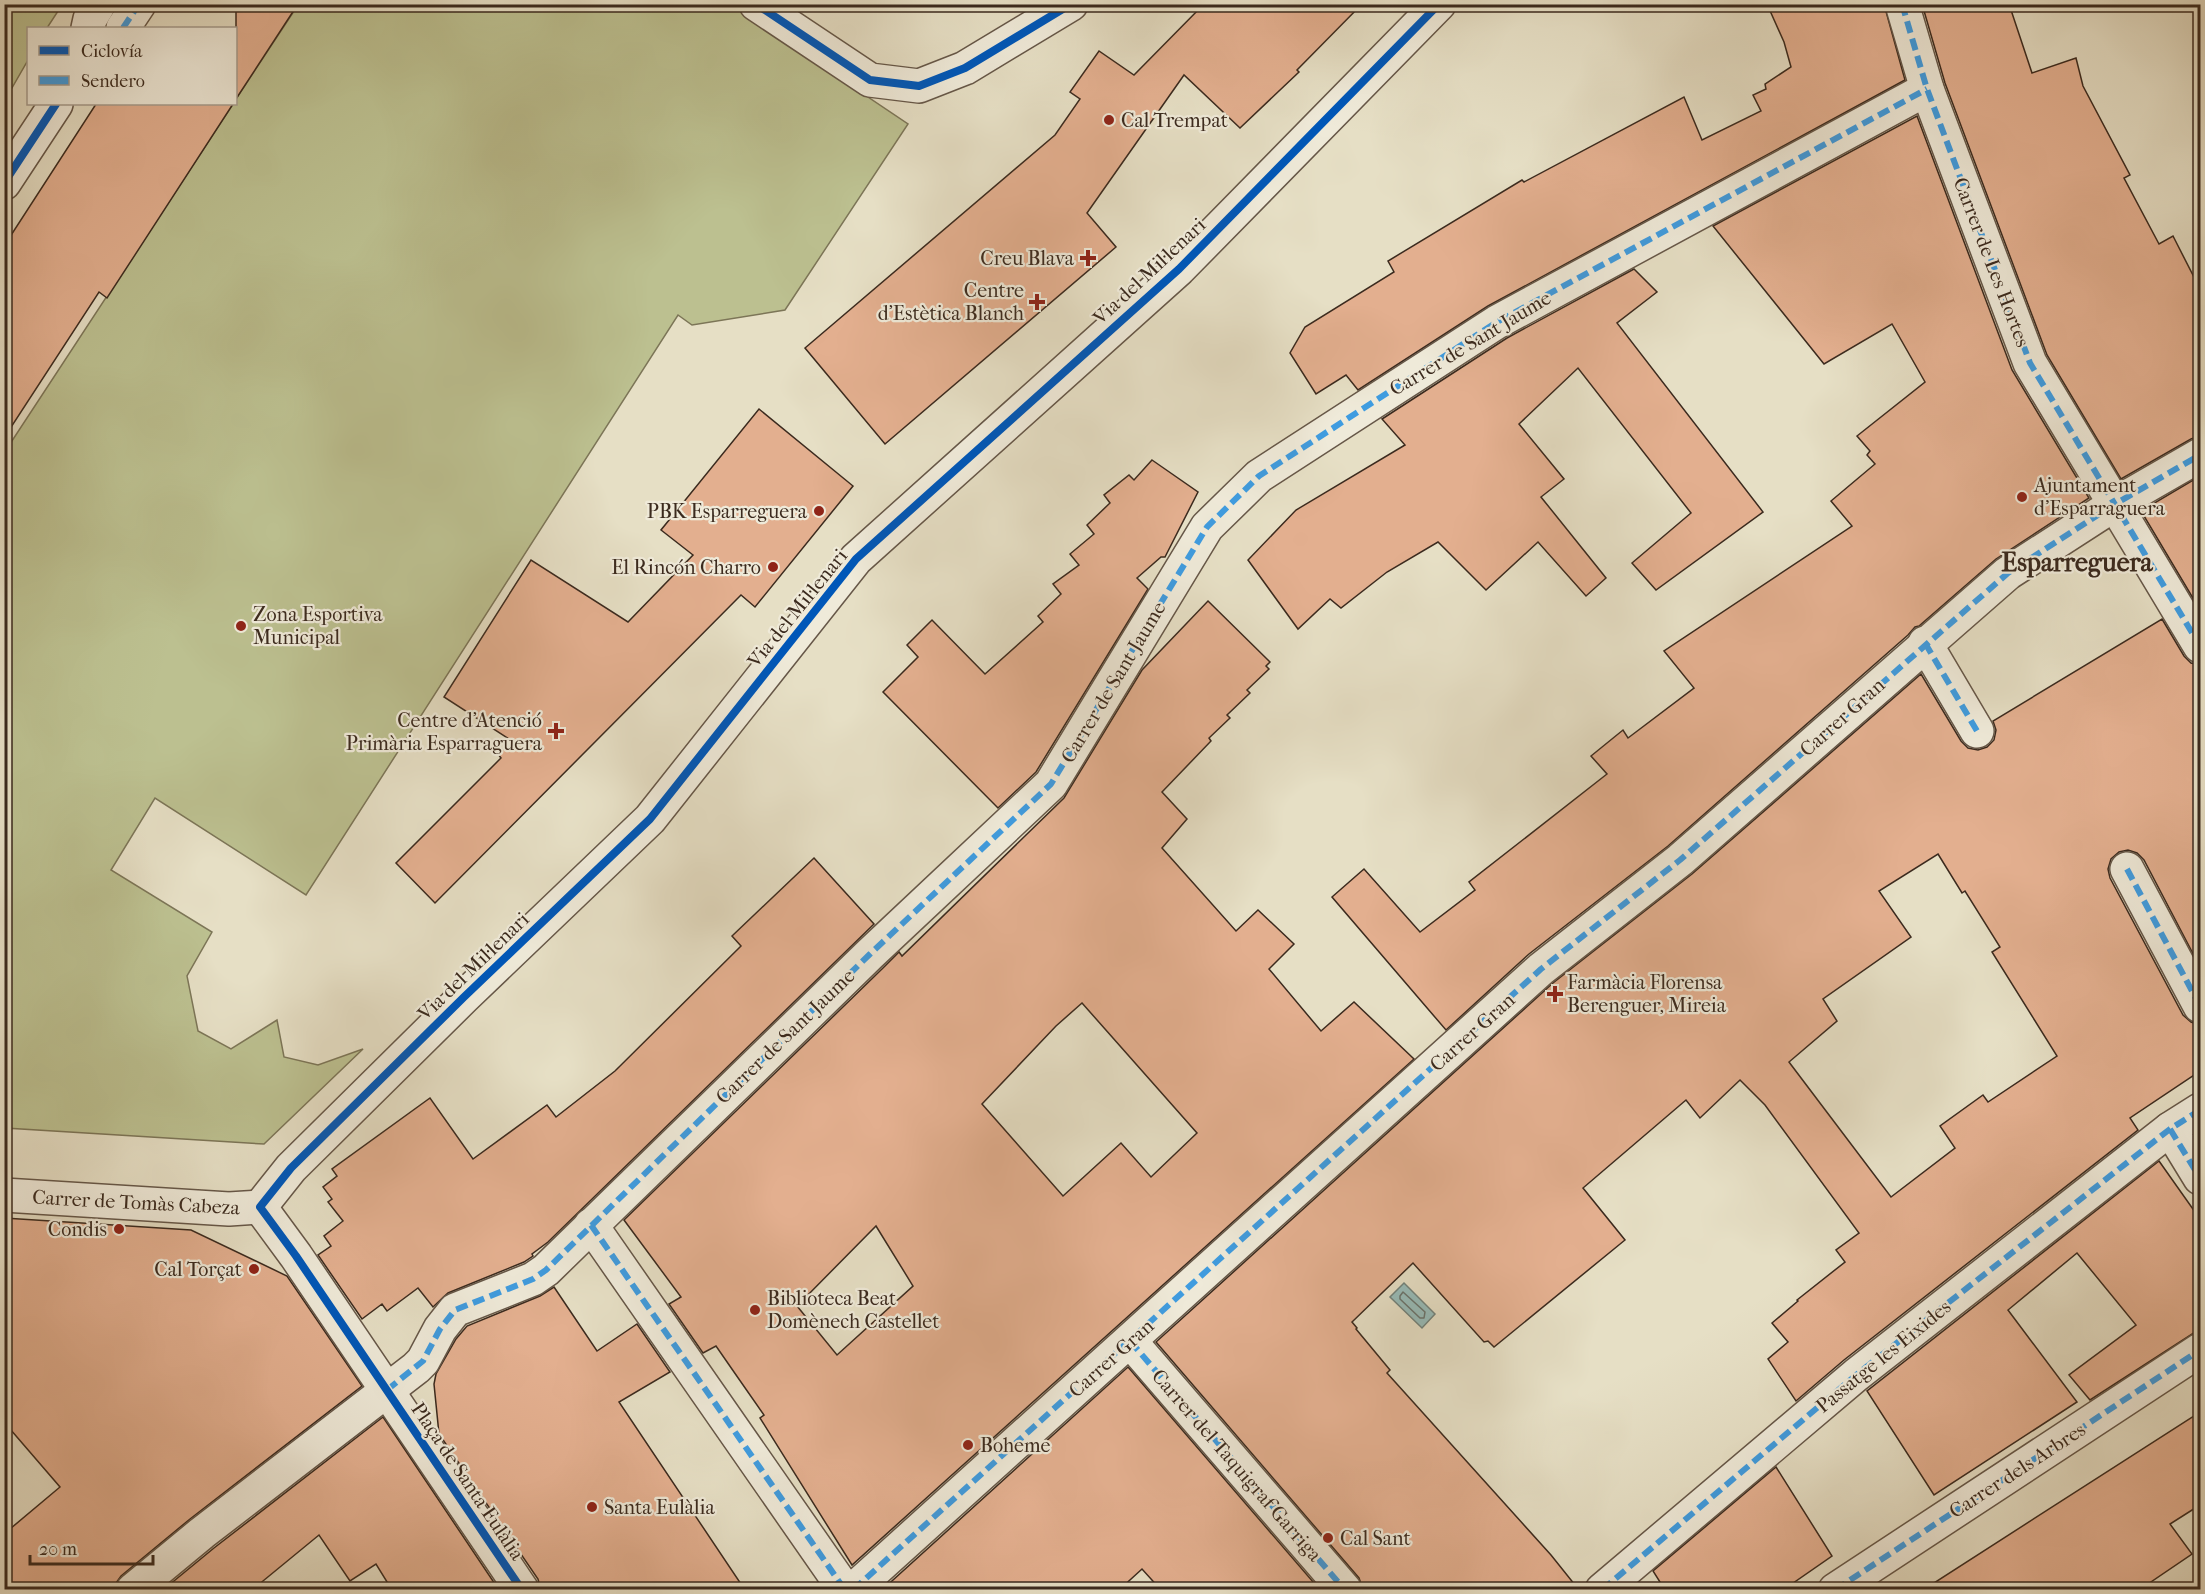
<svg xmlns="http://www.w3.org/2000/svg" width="2205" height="1594" viewBox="0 0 2205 1594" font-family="'IM FELL French Canon',serif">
  <rect width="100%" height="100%" fill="#e6dfc5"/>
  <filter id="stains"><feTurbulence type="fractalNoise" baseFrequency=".00333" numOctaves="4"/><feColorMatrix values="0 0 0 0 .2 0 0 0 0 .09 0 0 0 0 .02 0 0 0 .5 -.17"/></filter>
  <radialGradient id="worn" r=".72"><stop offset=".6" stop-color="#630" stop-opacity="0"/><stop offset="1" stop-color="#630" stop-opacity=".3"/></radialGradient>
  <g fill="#bcc090" stroke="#7c7557" stroke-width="1.5">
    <path d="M5,4L62,5L47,28H28V60L5,100Z"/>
    <path d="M298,5H731L908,124L785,310L692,325L678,315L306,895L155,798L111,870L212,932L187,976L198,1031L231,1049L277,1020L284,1057L318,1065L363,1049L264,1144L5,1128L4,453L233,104H236V99Z"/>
  </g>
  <path fill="#97bcb9" stroke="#72827b" stroke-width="1.5" d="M1404,1283L1435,1314L1422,1328L1390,1297Z"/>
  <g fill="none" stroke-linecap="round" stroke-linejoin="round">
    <path stroke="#69736c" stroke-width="1.5" d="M1403,1292L1425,1312L1424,1318H1420L1400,1299V1296Z"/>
  </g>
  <g fill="#e3af8f" stroke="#3b2a1e" stroke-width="1.5" fill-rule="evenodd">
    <path d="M236,4H298L236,99Z"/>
    <path d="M1204,4H1362L1297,70L1299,72L1240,128L1184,75L1087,213L1116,247L885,444L805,348L1055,135L1080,99L1070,92L1099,51L1134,75Z"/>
    <path d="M1767,4H1884L1905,80L1488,306L1358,390L1346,375L1316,394L1290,353L1305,327L1394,272L1388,261L1522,180L1524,182L1684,97L1702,140L1761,111L1753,95L1766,89L1765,84L1791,67L1784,42Z"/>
    <path d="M1922,4H2009L2032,73L2076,58L2083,86L2130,175L2124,178L2159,244L2173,236L2200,289V436L2191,439L2121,479L2047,355L1945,83Z"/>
    <path d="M96,104H233L107,298L99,292L4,438V246Z"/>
    <path d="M1917,116L2012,370L2089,498L1996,559L1919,626L1915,627L1908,635L1668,846L1529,954L1446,1030L1332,897L1364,869L1420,932L1475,890L1469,882L1607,774L1591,756L1623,730L1628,738L1694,688L1664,651L1852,526L1831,501L1875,464L1867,455L1870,451L1857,436L1925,382L1892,324L1824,364L1713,226Z"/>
    <path d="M1634,269L1657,292L1617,323L1763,512L1656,590L1632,563L1691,513L1578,368L1519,424L1564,479L1541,497L1606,578L1586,596L1538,542L1486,590L1438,542L1387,572L1341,608L1330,599L1298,629L1248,560L1296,510L1405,445L1382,419L1507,338Z"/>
    <path d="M759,409L853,486L755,607L741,595L435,903L396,863L501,758L498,754L512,741L444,697L531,560L628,622L693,555L661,530Z"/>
    <path d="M1152,460L1198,492L1165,557H1161L1137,578L1148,589L1036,772L998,808L883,692L918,657L907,645L932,620L985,674L1043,622L1038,616L1061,594L1053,584L1079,565L1070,554L1094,534L1087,525L1110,503L1104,495L1129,475L1134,480Z"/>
    <path d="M2200,476V610L2141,511Z"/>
    <path d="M1208,601L1270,662L1266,666L1269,669L1247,690L1250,693L1227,715L1230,718L1209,738L1211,741L1162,792L1187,819L1162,848L1236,931L1258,910L1294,944L1269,969L1321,1031L1354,1002L1414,1059L852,1565L760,1418L764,1415L734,1372L716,1346L703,1353L669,1304L681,1297L624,1220L883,968L899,952L902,956L1064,798L1142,670ZM1082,1003L1197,1133L1151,1177L1121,1143L1063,1196L982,1104L1056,1026ZM876,1226L913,1286L837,1355L797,1306Z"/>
    <path d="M2162,619L2184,656L2191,663L2200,665V967L2144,860L2137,853L2128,850L2119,852L2111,859L2108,869L2110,878L2183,1015L2191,1022L2200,1025V1071L2130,1118L2138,1130L1844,1360L1796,1401L1768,1359L1788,1342L1772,1323L1798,1301L1797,1300L1845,1262L1836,1250L1859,1233L1765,1105L1740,1080L1700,1118L1686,1100L1583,1188L1625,1240L1494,1347L1488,1341L1484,1342L1413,1263L1352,1322L1357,1328L1356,1329L1390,1370L1387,1373L1551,1555L1579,1590H1363L1359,1578L1156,1342L1553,983L1692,874L1921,674L1961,741L1968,748L1978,750L1987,747L1994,740L1996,730L1993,721ZM1938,854L1962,893L1965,891L2000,947L1992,952L2057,1056L1988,1102L1983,1095L1940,1126L1955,1148L1891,1197L1789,1062L1837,1021L1823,999L1911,937L1879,891Z"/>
    <path d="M814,858L874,924L548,1242L532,1254L533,1256L524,1262L448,1293L433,1307L418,1288L387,1311L382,1304L362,1319L318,1255L331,1246L324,1236L343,1221L328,1202L332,1199L323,1187L337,1176L332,1169L430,1098L473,1159L547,1105L556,1117L615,1071L741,946L732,936Z"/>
    <path d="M2159,1161L2200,1219V1329L2090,1400L2069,1375L2136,1325L2077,1253L2008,1310L2077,1402L1934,1495L1867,1391Z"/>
    <path d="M4,1218L191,1230L287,1276L362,1386L190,1519L121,1576L116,1583L115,1590H4V1534L60,1487L4,1422Z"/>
    <path d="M554,1287L597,1351L637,1324L670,1372L619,1402L745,1590H541L538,1579L439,1434L434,1384L436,1374L456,1339L467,1326L540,1296Z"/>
    <path d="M1128,1367L1320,1590H1161L1142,1569L1119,1590H882Z"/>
    <path d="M2200,1412V1505L2170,1524L2192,1554L2139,1590H1923Z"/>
    <path d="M383,1417L499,1590H392L376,1564L350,1581L319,1535L252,1590H163L214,1548Z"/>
    <path d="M1776,1467L1832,1556L1783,1590H1665L1653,1571Z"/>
  </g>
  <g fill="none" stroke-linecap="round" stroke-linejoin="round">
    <g stroke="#665748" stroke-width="36">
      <g id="street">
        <path d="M756,4L870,80L919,86L965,68L1071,4"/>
        <path d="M1902,4L1927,89L2030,363L2200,646"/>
        <path d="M88,28L90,19L99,4"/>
        <path d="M123,28L139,4"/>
        <path d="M4,183L56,104"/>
        <path d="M1925,643L1977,731"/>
        <path d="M2127,869L2200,1006"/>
        <path d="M2170,1129L2200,1178"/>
        <path d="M4,1195L229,1209L260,1207"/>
        <path d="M260,1207L291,1168L464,997L650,819L856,559L1179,269L1439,4"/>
        <path d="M260,1207L296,1256L522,1590"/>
        <path d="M591,1225L845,1590"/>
        <path d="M1130,1341L1345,1590"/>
        <path d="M133,1590L202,1533L416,1368L423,1361L440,1329L455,1310L533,1279L546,1270L870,954L1051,784L1207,527L1259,476L1497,322L1927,89"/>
        <path d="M853,1590L1541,969L1680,860L2008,573L2115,504L2200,455"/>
        <path d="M1602,1590L1856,1375L2170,1129L2200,1110"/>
        <path d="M1835,1590L2200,1350"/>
      </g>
    </g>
    <use href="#street" stroke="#efead9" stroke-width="33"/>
    <g stroke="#3f9ce0" stroke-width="6" stroke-dasharray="12 6" stroke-linecap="butt">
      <path d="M1902,4L1927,89L2030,363L2200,646"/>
      <path d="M123,28L139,4"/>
      <path d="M1925,643L1977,731"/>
      <path d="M2127,869L2200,1006"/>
      <path d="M2170,1129L2200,1178"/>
      <path d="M591,1225L845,1590"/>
      <path d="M1130,1341L1345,1590"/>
      <path d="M387,1390L423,1361L440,1329L455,1310L533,1279L546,1270L870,954L1051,784L1207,527L1259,476L1497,322L1927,89"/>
      <path d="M853,1590L1541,969L1680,860L2008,573L2115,504L2200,455"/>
      <path d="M1602,1590L1856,1375L2170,1129L2200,1110"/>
      <path d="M1835,1590L2200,1350"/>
    </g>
    <g stroke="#efead9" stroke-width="11">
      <g id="cycleway">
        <path d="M756,4L870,80L919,86L965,68L1071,4"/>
        <path d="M4,183L56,104"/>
        <path d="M522,1590L296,1256L260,1207L291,1168L464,997L650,819L856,559L1179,269L1439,4"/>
      </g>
    </g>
    <use href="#cycleway" stroke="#0057b8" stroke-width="8"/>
  </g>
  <g fill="#8f2418" stroke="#efead9" stroke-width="2">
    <circle cx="1109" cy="120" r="6"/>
    <path d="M1085 249h6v6h6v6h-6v6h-6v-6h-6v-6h6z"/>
    <path d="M1034 293h6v6h6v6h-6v6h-6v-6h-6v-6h6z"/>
    <circle cx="2022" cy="497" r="6"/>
    <circle cx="819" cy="511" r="6"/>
    <circle cx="773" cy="567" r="6"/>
    <circle cx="241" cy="626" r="6"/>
    <path d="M553 722h6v6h6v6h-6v6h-6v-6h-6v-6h6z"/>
    <path d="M1552 985h6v6h6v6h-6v6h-6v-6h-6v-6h6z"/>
    <circle cx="119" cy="1229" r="6"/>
    <circle cx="254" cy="1269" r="6"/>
    <circle cx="755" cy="1310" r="6"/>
    <circle cx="968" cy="1445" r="6"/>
    <circle cx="592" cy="1507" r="6"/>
    <circle cx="1328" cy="1538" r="6"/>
  </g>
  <g text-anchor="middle" stroke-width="4.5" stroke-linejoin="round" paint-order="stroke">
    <g font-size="20" fill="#3b2a1e" stroke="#efead9" text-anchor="start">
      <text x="1121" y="127">Cal Trempat</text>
      <text x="1074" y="265" text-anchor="end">Creu Blava</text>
      <text x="1024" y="297" text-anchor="end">Centre<tspan x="1024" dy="23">d'Estètica Blanch</tspan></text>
      <text x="2034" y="492">Ajuntament<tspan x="2034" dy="23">d'Esparraguera</tspan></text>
      <text x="807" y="518" text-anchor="end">PBK Esparreguera</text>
      <text x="761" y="574" text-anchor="end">El Rincón Charro</text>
      <text x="253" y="621">Zona Esportiva<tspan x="253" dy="23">Municipal</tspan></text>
      <text x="542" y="727" text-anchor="end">Centre d'Atenció<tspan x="542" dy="23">Primària Esparraguera</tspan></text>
      <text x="1567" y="989">Farmàcia Florensa<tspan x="1567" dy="23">Berenguer, Mireia</tspan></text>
      <text x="107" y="1236" text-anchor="end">Condis</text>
      <text x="242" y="1276" text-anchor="end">Cal Torçat</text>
      <text x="767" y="1305">Biblioteca Beat<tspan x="767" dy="23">Domènech Castellet</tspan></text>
      <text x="980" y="1452">Boheme</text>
      <text x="604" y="1514">Santa Eulàlia</text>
      <text x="1340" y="1545">Cal Sant</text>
    </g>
    <g font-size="20" fill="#3b2a1e" stroke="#efead9">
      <text transform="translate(1992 262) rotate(69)" y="7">Carrer de Les Hortes</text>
      <text transform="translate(1149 271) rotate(-43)" y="7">Via del Mil·lenari</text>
      <text transform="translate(1470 343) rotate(-31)" y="7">Carrer de Sant Jaume</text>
      <text transform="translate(797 608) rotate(-51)" y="7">Via del Mil·lenari</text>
      <text transform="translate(1113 682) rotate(-59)" y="7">Carrer de Sant Jaume</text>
      <text transform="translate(1842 717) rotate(-42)" y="7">Carrer Gran</text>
      <text transform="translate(473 966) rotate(-44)" y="7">Via del Mil·lenari</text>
      <text transform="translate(1472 1032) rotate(-42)" y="7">Carrer Gran</text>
      <text transform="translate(785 1036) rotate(-44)" y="7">Carrer de Sant Jaume</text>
      <text transform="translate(136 1202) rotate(3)" y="7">Carrer de Tomàs Cabeza</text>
      <text transform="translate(1883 1356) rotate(-39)" y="7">Passatge les Eixides</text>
      <text transform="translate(1111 1358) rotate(-42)" y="7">Carrer Gran</text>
      <text transform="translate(1237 1465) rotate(49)" y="7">Carrer del Taquigraf Garriga</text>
      <text transform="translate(2017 1470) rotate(-33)" y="7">Carrer dels Arbres</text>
      <text transform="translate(468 1481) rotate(56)" y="7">Plaça de Santa Eulàlia</text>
    </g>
    <g font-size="26" font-weight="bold" fill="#3b2a1e" stroke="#efead9">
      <text x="2077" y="571">Esparreguera</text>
    </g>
  </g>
  <rect width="2205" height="1594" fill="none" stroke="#e6dfc5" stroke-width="24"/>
  <rect x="6" y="6" width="2193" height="1582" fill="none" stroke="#3b2a1e" stroke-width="3"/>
  <rect x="12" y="12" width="2181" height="1570" fill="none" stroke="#3b2a1e" stroke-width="1.5"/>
  <rect x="27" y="27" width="210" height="78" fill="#efead9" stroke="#a79d8e" stroke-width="1.5"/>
  <rect x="39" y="46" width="30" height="9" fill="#0057b8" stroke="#a79d8e" stroke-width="1.5"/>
  <text x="81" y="57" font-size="18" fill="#3b2a1e">Ciclovía</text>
  <rect x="39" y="76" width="30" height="9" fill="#3f9ce0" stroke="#a79d8e" stroke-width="1.5"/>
  <text x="81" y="87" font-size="18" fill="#3b2a1e">Sendero</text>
  <path d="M30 1555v9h123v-9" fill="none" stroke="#3b2a1e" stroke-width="3"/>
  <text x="39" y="1555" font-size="18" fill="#3b2a1e" stroke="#efead9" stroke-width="4.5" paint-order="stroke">20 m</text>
  <rect width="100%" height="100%" filter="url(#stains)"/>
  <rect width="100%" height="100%" fill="url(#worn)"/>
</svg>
